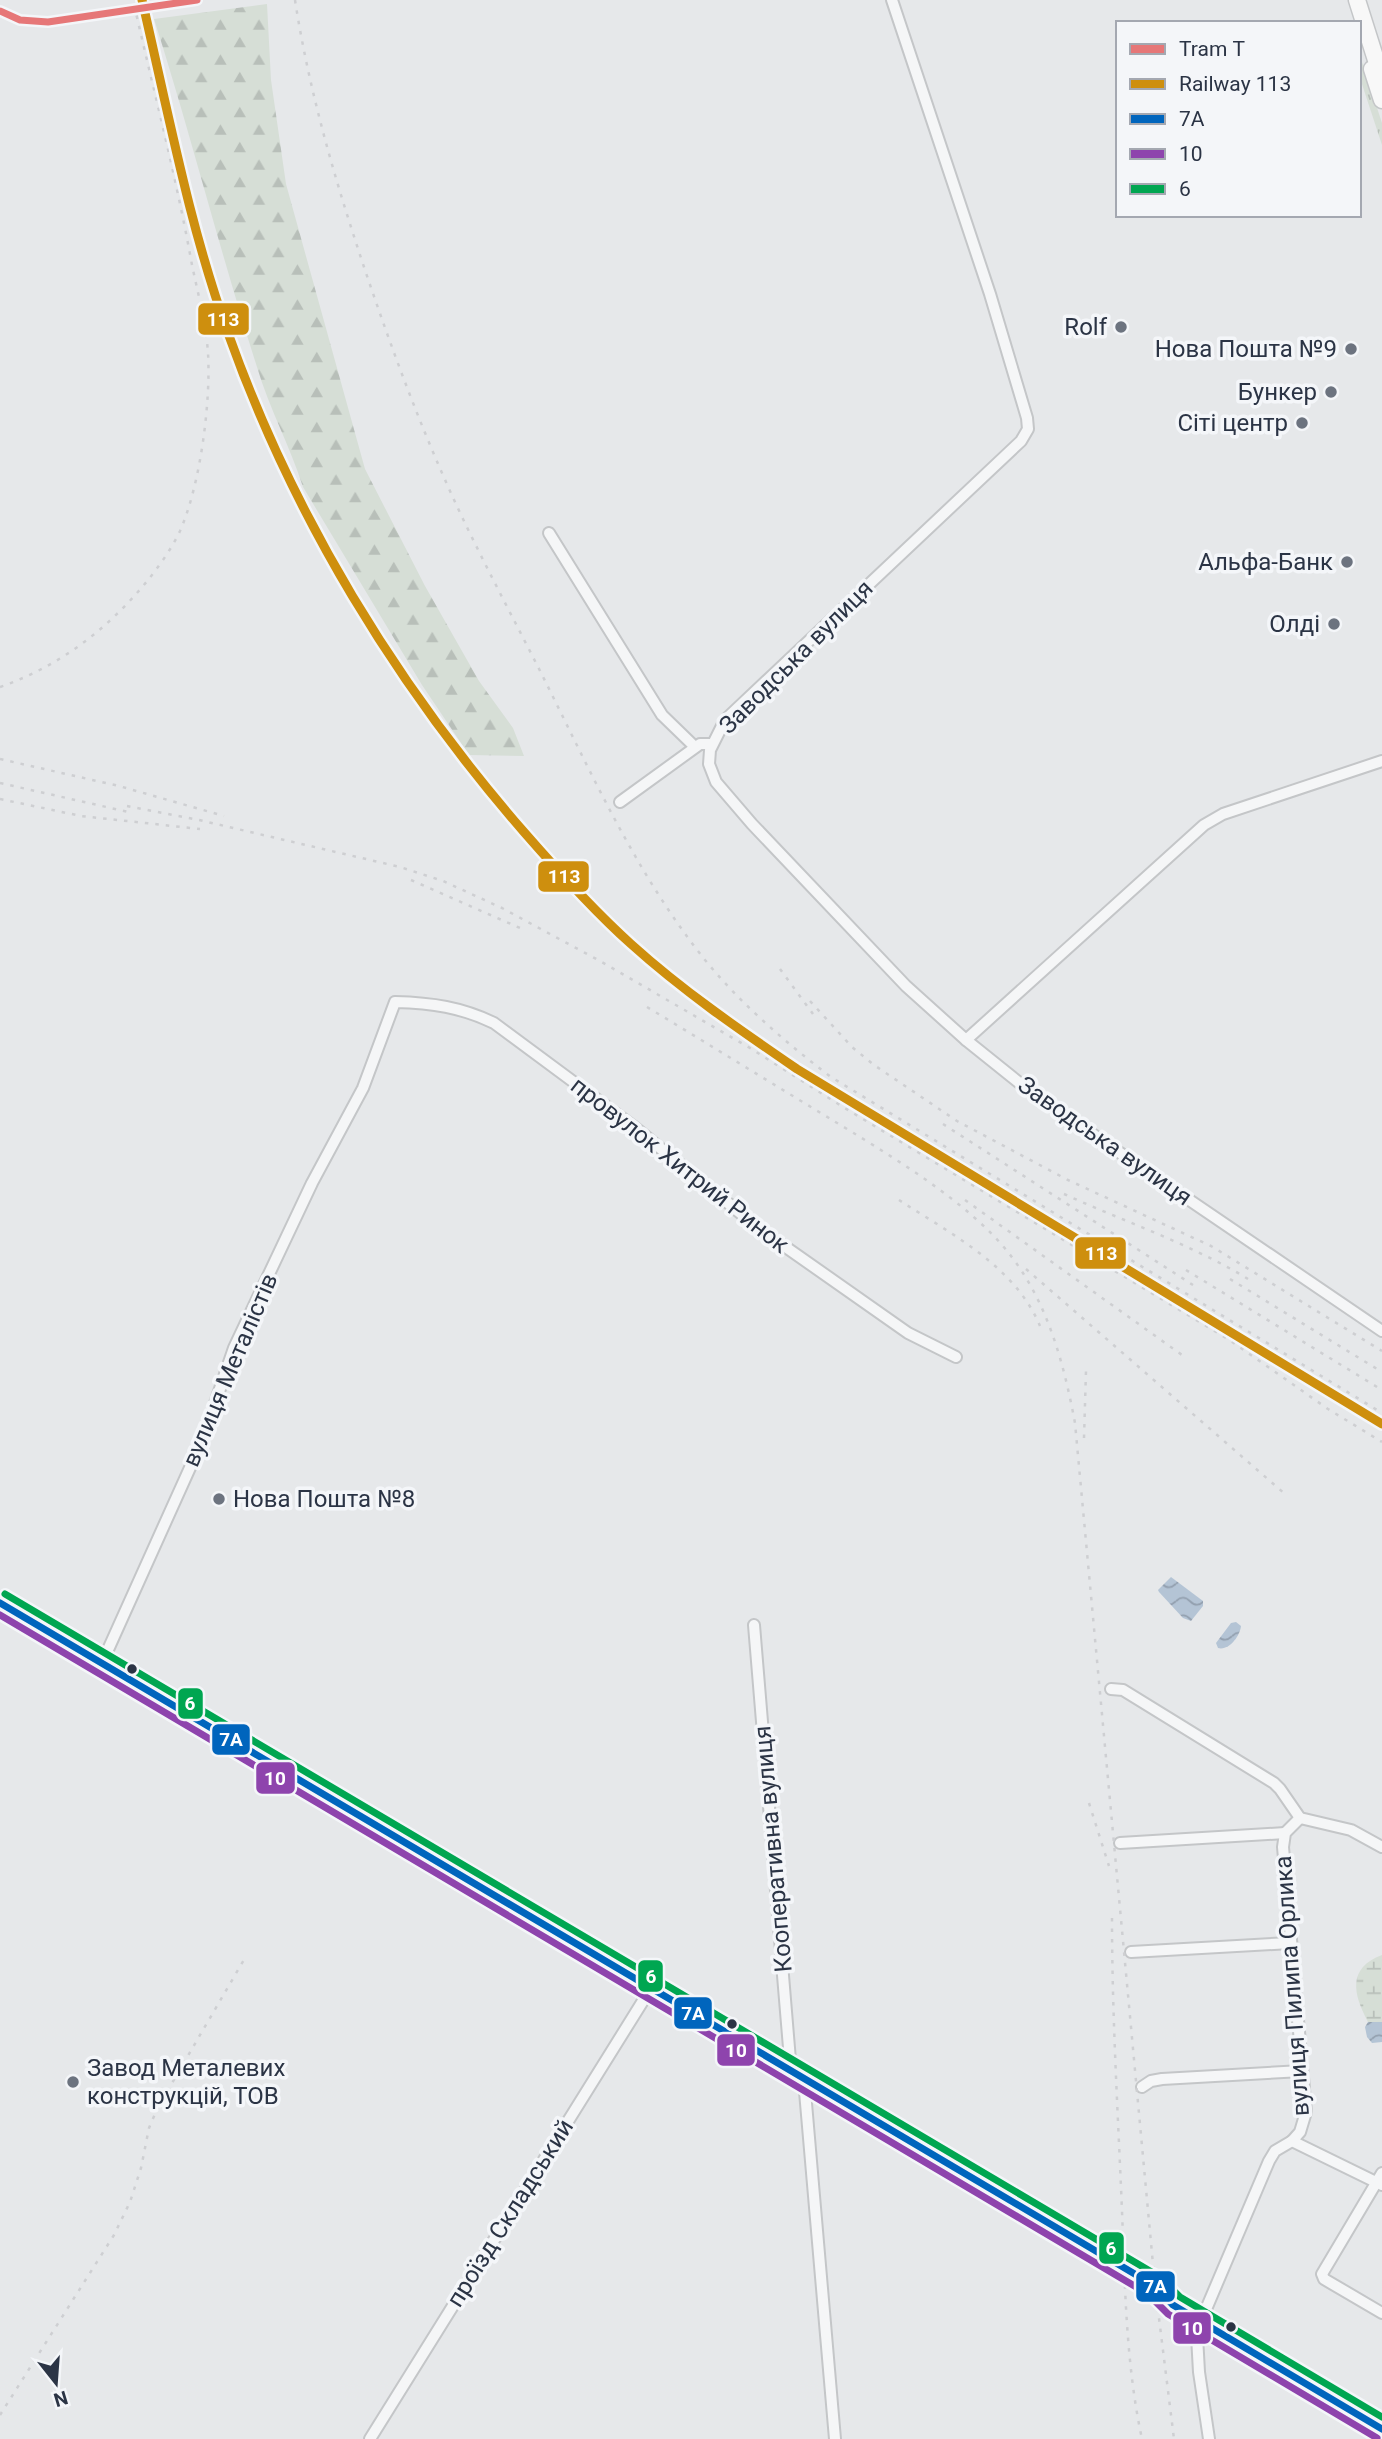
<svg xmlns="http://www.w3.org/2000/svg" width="1382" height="2439" viewBox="0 0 1382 2439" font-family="Roboto,sans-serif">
  <defs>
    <pattern id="grass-tufts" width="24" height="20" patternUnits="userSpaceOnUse" patternTransform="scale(1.75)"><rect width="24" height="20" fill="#d6ded6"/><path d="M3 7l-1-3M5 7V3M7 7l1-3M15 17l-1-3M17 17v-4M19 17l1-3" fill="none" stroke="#b8bfb9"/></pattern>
    <pattern id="forest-firs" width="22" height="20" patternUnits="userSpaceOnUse" patternTransform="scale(1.75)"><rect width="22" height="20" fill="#d6ded6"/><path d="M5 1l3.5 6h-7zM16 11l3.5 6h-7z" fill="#b8bfb9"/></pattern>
    <pattern id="wetland-marsh" width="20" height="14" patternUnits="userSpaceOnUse" patternTransform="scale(1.75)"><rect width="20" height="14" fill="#d6ded6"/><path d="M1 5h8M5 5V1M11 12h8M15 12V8" fill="none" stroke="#b8bfb9"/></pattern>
    <pattern id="water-waves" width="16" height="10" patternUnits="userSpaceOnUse" patternTransform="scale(1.75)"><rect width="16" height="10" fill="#b4c4d5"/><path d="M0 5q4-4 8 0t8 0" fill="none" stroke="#93a0af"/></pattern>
  </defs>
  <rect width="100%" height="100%" fill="#e6e8ea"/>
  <path fill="url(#grass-tufts)" d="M1359,53L1382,123V145L1359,75Z"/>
  <path fill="url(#forest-firs)" d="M267,4L271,80L286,184L365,469L425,586L479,681L513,728L524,756L469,755L422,685L303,487C290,446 269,408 257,367C220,252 191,135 154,19Z"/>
  <path fill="url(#wetland-marsh)" d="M1382,1955V2022H1368C1353,1994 1347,1968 1382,1955Z"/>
  <g fill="url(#water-waves)">
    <path d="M1171,1577L1203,1601V1606L1191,1621L1183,1618L1159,1592L1158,1590Z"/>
    <path d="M1236,1622L1241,1626C1240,1636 1229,1651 1218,1648L1216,1643L1231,1623Z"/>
    <path d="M1368,2022H1382V2042L1372,2043L1367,2037L1365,2027Z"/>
  </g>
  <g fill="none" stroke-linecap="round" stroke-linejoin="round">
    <g stroke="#c4c6c8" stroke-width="14">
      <g id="street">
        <path d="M892,0L990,294L1027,418L1028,429L1021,441L725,720L710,750L709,764L716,782L752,824L906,986L966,1040L1032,1093L1382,1331"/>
        <path d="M549,533L662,715L695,747"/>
        <path d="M620,802L700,744H712"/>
        <path d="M966,1040L1204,825L1223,814L1382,761"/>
        <path d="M754,1625L791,2072"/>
        <path d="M102,1663L202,1441L234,1348L312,1183L363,1088L395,1002C432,1003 461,1007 494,1023L633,1126L760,1229L908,1333L956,1357"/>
        <path d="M1111,1689L1123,1690L1274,1783L1280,1789L1300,1818L1351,1830L1382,1847"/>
        <path d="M1300,1818L1285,1833L1283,1847L1306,2112L1300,2132L1292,2141L1382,2185"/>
        <path d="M1120,1843L1285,1833"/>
        <path d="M1131,1952L1290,1943"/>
        <path d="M804,2080L835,2439"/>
        <path d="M1142,2087L1151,2081L1162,2079L1302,2071"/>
        <path d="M1382,2173L1322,2274L1324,2279L1382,2313"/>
        <path d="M1196,2318L1199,2372L1209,2439"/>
        <path d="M1201,2321L1269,2161L1275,2151L1292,2141"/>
        <path d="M370,2439L651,1988"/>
      </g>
    </g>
    <g stroke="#c4c6c8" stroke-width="19">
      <g id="secondary">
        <path d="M1357,0L1382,79"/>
        <path d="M1372,69L1382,100"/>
        <path d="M0,1603L1155,2286L1173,2305L1382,2429"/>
      </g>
    </g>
    <use href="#street" stroke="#f5f6f7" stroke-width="10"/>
    <use href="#secondary" stroke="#f8f8f8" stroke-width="16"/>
    <g stroke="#cecfd2" stroke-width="2.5" stroke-dasharray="3.5 7" stroke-linecap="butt">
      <path d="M295,0C309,91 335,180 364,267C393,353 424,437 463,519C486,567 511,614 535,661C587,763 633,870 705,960C741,1004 785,1042 831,1077L1382,1413"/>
      <path d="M0,687C60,666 108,629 148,580C160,565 172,548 180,531C200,486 211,403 208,353C206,324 198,294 192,265C176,176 153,88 133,0"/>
      <path d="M0,759L119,786L224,816"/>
      <path d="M0,783L133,813"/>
      <path d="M0,799L81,816L200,829"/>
      <path d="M127,806L199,820L400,867L443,881L502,908L600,961L750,1048L843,1107L1231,1341L1328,1409L1382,1442"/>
      <path d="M411,880L520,928"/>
      <path d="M780,969L813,1014"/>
      <path d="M810,1001L852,1047L874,1065L957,1121L1068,1180L1211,1246L1382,1351"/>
      <path d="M647,1007C708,1044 768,1081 829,1118C886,1153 970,1202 1011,1256C1048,1304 1064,1364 1075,1423L1155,2286L1174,2439"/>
      <path d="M943,1124L1193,1285"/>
      <path d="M1064,1194C1125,1222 1191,1244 1248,1279"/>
      <path d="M899,1200C951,1234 1015,1266 1040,1326"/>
      <path d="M965,1200L1182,1355"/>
      <path d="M1026,1269L1285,1494"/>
      <path d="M1186,1270L1382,1390"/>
      <path d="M1230,1279L1382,1372"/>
      <path d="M1084,1438L1086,1371"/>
      <path d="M1089,1803L1109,1866"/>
      <path d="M1112,1918C1112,2016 1118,2114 1122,2211C1125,2287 1126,2365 1142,2439"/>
      <path d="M0,2415L114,2235L130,2202L141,2168L149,2128L158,2107L245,1958"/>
    </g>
    <g stroke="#f4f6f9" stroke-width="12">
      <path id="bus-1" d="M0,1603L1155,2286L1173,2305L1382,2429"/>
    </g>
    <g stroke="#f4f6f9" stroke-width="12">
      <path id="bus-2" d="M0,1615L1148,2294L1168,2314L1377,2438"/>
    </g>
    <g stroke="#f4f6f9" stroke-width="12">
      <path id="bus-3" d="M5,1594L1160,2277L1180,2297L1382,2417"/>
    </g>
    <use href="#bus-1" stroke="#0065bd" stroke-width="7"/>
    <use href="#bus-2" stroke="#8e44ad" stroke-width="7"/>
    <use href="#bus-3" stroke="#00a651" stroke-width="7"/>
    <g stroke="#f4f6f9" stroke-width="14">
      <path id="rail-1" d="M142,0C168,111 189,225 228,333C293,516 396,685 524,832C558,871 593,910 631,944C683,991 740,1030 797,1069L1382,1424"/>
    </g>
    <use href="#rail-1" stroke="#ce8f0e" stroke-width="9"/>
    <g stroke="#f4f6f9" stroke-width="12">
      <path id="tram-1" d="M0,11L20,20L48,22L197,0"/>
    </g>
    <use href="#tram-1" stroke="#e67778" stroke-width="7"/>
  </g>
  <g fill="#6c737f" stroke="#f4f6f9" stroke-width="2.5">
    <circle cx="1121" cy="327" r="7"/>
    <circle cx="1351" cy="349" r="7"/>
    <circle cx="1331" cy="392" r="7"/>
    <circle cx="1302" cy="423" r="7"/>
    <circle cx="1347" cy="562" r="7"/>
    <circle cx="1334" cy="624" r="7"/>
    <circle cx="219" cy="1499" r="7"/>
    <circle cx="73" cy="2082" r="7"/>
  </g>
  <g fill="#2b3445" stroke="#f4f6f9" stroke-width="2.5">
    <circle cx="132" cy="1669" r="6"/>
    <circle cx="732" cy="2024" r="6"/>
    <circle cx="1231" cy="2327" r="6"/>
  </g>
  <g text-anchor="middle" stroke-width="7" stroke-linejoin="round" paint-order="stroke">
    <g font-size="24" fill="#2b3445" stroke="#f4f6f9" text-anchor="end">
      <text x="1107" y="335">Rolf</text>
      <text x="1337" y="357">Нова Пошта №9</text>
      <text x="1317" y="400">Бункер</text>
      <text x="1288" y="431">Сіті центр</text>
      <text x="1333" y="570">Альфа-Банк</text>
      <text x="1320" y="632">Олді</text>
      <text x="233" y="1507" text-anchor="start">Нова Пошта №8</text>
      <text x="87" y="2076" text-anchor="start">Завод Металевих<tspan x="87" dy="28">конструкцій, ТОВ</tspan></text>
    </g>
    <g font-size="24" fill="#2b3445" stroke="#f4f6f9">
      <text transform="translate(796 657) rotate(-45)" y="8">Заводська вулиця</text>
      <text transform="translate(1105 1141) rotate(35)" y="8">Заводська вулиця</text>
      <text transform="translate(680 1165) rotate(38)" y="8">провулок Хитрий Ринок</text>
      <text transform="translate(230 1370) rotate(-67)" y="8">вулиця Металістів</text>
      <text transform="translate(773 1849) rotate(-95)" y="8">Кооперативна вулиця</text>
      <text transform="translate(1292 1986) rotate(-94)" y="8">вулиця Пилипа Орлика</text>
      <text transform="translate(510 2213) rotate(-58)" y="8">проїзд Складський</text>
    </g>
  </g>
  <g stroke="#f4f6f9" stroke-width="2.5">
    <rect x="197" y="302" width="53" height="34" rx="7" fill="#ce8f0e"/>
    <rect x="537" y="860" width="53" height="33" rx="7" fill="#ce8f0e"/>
    <rect x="1074" y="1236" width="53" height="34" rx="7" fill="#ce8f0e"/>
    <rect x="177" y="1687" width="27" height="33" rx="7" fill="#00a651"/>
    <rect x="211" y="1723" width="40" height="33" rx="7" fill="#0065bd"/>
    <rect x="255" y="1761" width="41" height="34" rx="7" fill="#8e44ad"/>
    <rect x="637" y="1959" width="27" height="34" rx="7" fill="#00a651"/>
    <rect x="673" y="1996" width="40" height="34" rx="7" fill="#0065bd"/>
    <rect x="716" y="2033" width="40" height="34" rx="7" fill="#8e44ad"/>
    <rect x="1098" y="2231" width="27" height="34" rx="7" fill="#00a651"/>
    <rect x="1135" y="2270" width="41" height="33" rx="7" fill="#0065bd"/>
    <rect x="1172" y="2311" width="40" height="34" rx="7" fill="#8e44ad"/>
  </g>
  <g font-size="19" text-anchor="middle" font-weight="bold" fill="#fff">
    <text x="223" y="326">113</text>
    <text x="564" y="883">113</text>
    <text x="1101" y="1260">113</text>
    <text x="190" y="1710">6</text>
    <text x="231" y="1746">7А</text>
    <text x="275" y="1785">10</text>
    <text x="651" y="1983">6</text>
    <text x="693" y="2020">7А</text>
    <text x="736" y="2057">10</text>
    <text x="1111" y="2255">6</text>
    <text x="1155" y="2293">7А</text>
    <text x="1192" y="2335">10</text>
  </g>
  <rect x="1116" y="21" width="245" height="196" fill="#f4f6f9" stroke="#a4a8b1" stroke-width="2"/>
  <rect x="1130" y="44" width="35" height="10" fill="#e67778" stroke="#a4a8b1" stroke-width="2"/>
  <text x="1179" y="56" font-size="21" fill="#2b3445">Tram Т</text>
  <rect x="1130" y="79" width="35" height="10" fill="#ce8f0e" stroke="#a4a8b1" stroke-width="2"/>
  <text x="1179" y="91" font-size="21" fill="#2b3445">Railway 113</text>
  <rect x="1130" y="114" width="35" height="10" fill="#0065bd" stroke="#a4a8b1" stroke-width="2"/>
  <text x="1179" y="126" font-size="21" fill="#2b3445">7А</text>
  <rect x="1130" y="149" width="35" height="10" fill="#8e44ad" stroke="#a4a8b1" stroke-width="2"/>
  <text x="1179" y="161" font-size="21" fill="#2b3445">10</text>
  <rect x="1130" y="184" width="35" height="10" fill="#00a651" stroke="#a4a8b1" stroke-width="2"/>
  <text x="1179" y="196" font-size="21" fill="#2b3445">6</text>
  <g transform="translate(56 2383) rotate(163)" stroke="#f4f6f9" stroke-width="5" paint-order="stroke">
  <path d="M0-5L12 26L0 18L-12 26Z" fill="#2b3445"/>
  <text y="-10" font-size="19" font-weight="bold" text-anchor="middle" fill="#2b3445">N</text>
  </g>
</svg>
